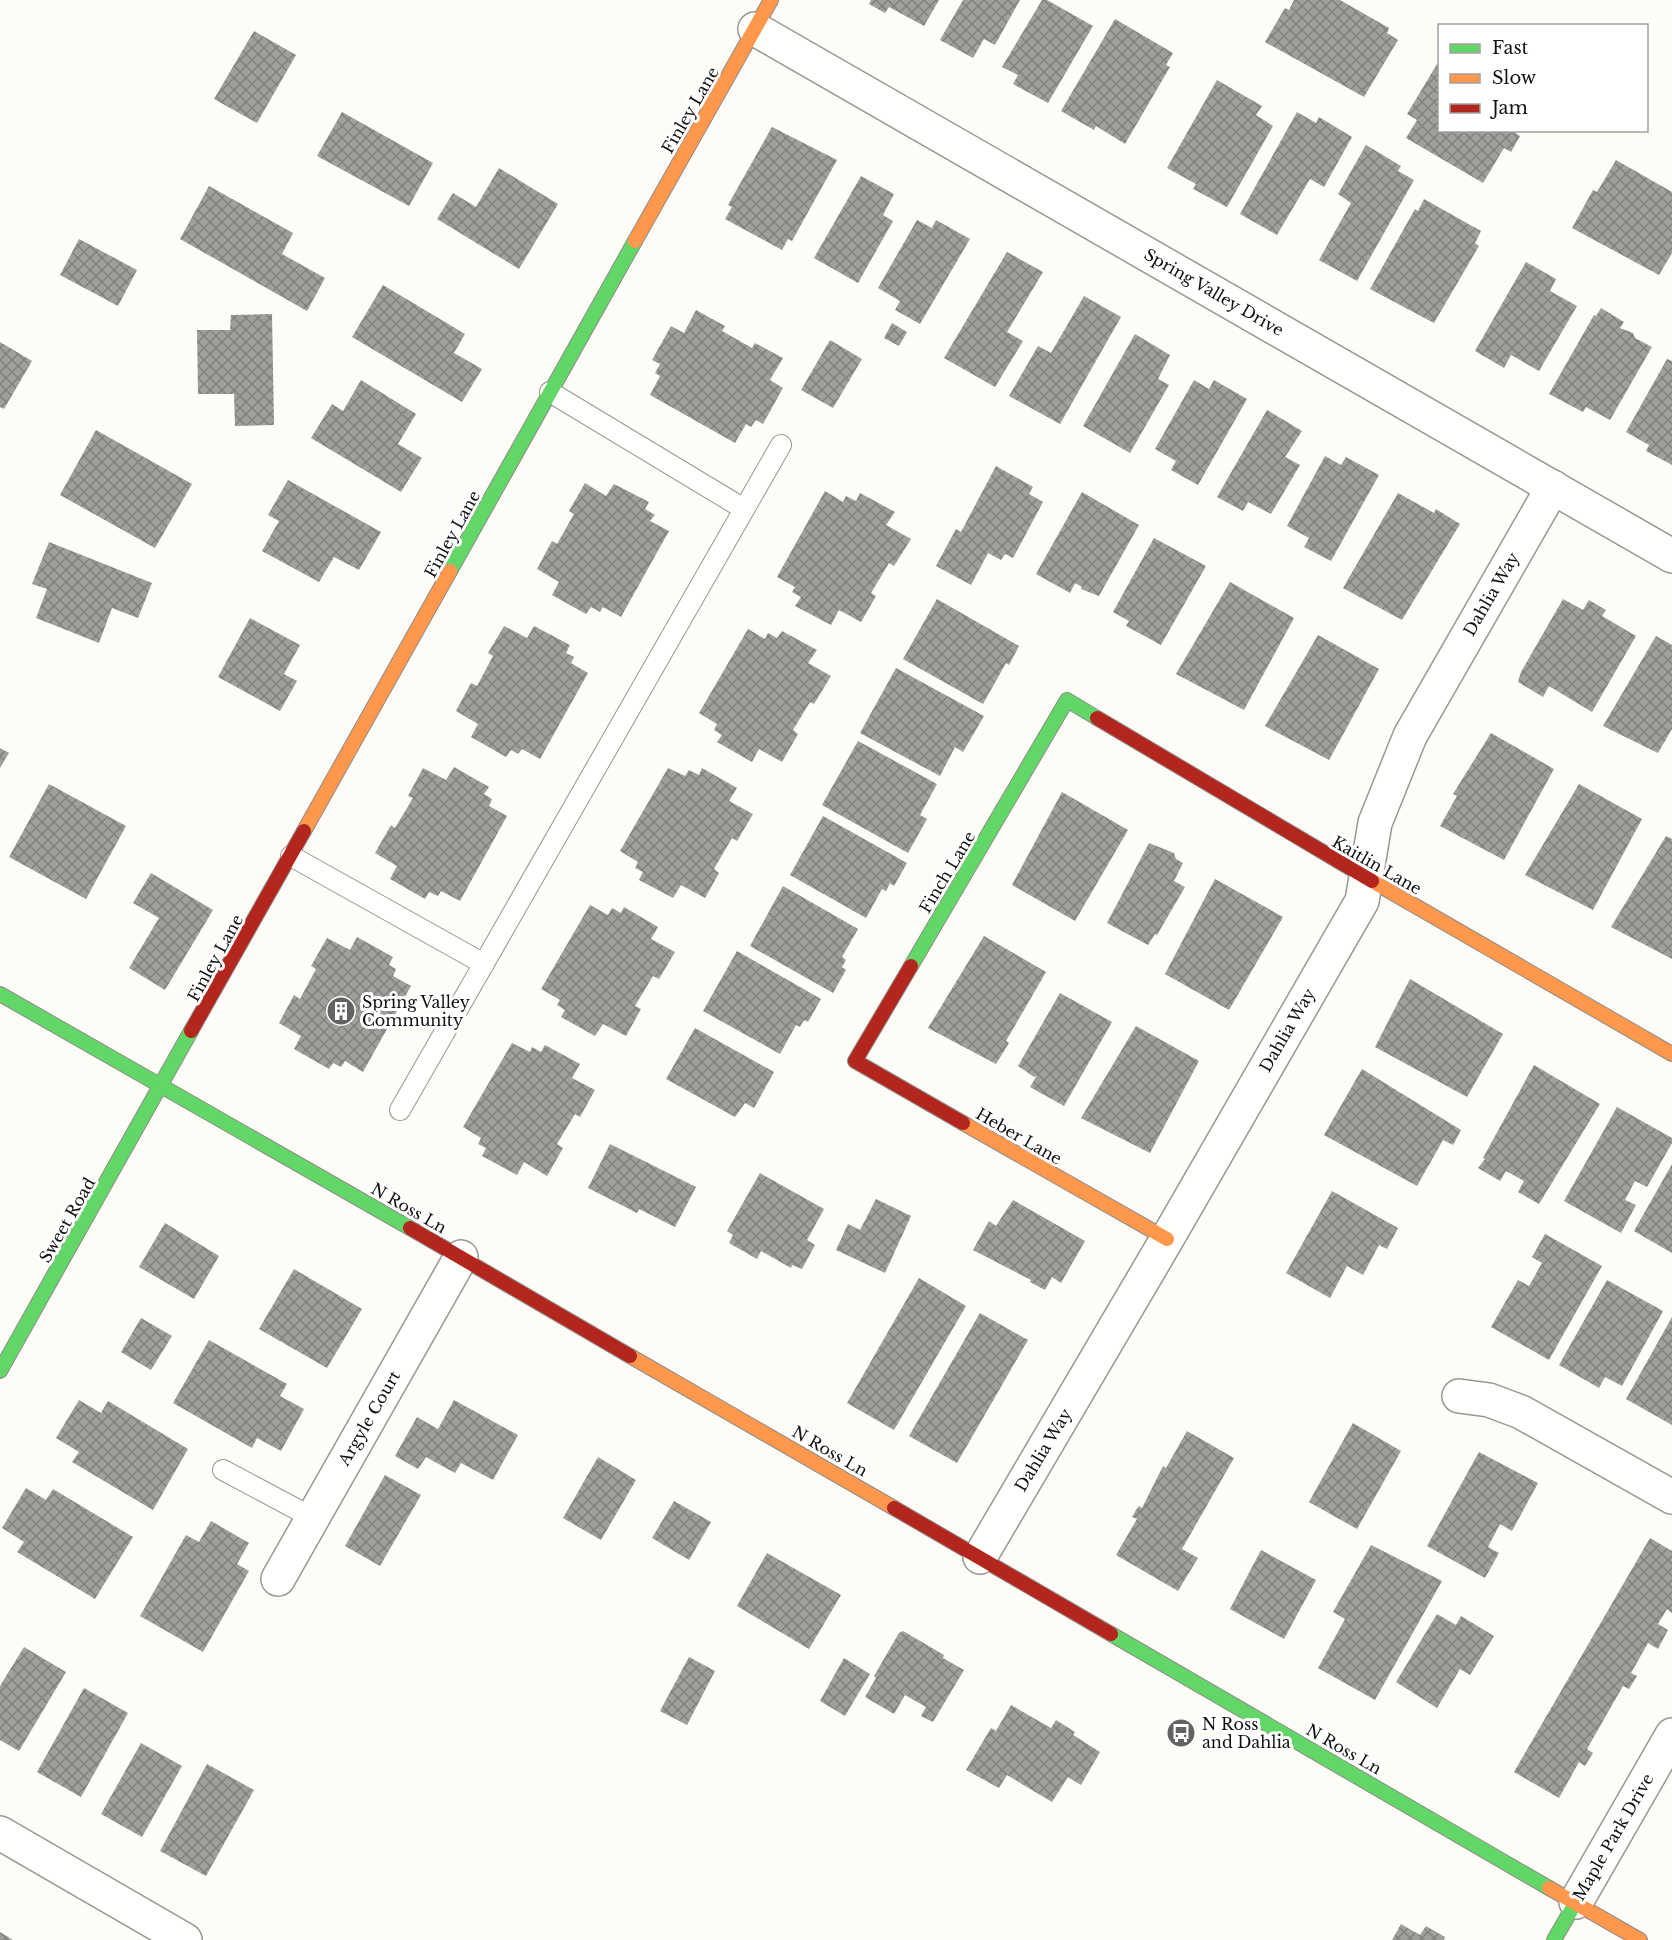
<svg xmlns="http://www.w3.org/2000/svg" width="1672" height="1940" viewBox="0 0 1672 1940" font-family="'Libre Baskerville',serif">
  <defs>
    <pattern id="building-cross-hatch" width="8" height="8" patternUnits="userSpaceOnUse" patternTransform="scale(1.5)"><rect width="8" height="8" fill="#a19f9c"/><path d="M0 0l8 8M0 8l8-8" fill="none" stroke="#82807e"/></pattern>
  </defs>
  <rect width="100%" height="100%" fill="#fdfcf7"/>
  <g fill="url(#building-cross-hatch)">
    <path d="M871,0H939L924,26L889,7L885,13L869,4Z"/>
    <path d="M963,0H1020L995,45L984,39L973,58L940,40Z"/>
    <path d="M1042,0H1047L1093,26L1048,103L1013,84L1018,75L1002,67Z"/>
    <path d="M1294,0H1340L1389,28L1387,33L1398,40L1364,97L1265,42L1285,8L1289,10Z"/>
    <path d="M1115,19L1173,53L1166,65L1170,67L1125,144L1096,126L1094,130L1061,111Z"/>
    <path d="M254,31L296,55L257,123L214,99Z"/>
    <path d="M1437,64L1440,65V130H1511L1520,136L1511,152L1504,148L1483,183L1406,138L1417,120L1407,114Z"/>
    <path d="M1217,80L1262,106L1256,115L1273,126L1227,207L1193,189L1196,184L1167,168Z"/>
    <path d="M342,112L433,163L409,206L317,156Z"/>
    <path d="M1297,112L1316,123L1319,117L1352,137L1324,187L1310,179L1277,235L1240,214Z"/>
    <path d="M772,127L837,160L792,241L788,239L782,250L725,219L732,207L728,205Z"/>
    <path d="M1366,145L1401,166L1398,171L1414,180L1357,281L1319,260L1351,203L1338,194Z"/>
    <path d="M1616,160L1672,192V253L1659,275L1572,228L1593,190L1597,192Z"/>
    <path d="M499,168L558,204L519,269L437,219L453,193L476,207Z"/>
    <path d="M861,176L894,194L883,215L893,221L858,283L814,258Z"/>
    <path d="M209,186L293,233L282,254L325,278L307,311L180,239Z"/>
    <path d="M1424,199L1481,231L1475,243L1479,246L1434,323L1370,289L1415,209L1418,211Z"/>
    <path d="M917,220L932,228L936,220L970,239L920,324L895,310L900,301L878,288Z"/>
    <path d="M79,239L137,270L118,306L60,275Z"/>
    <path d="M1007,252L1043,272L1007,332L1023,341L995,387L944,358Z"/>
    <path d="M1526,262L1556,279L1550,291L1577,306L1539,371L1511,355L1504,368L1475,351Z"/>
    <path d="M383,285L465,334L454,353L482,369L462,402L352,337Z"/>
    <path d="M1084,296L1121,317L1060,424L1009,396L1038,346L1051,353Z"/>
    <path d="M1601,308L1624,322L1620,328L1633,333L1635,338L1652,347L1610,420L1586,407L1583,412L1549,394L1594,315L1596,316Z"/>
    <path d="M696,310L725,326L722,331L752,348L755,343L783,358L770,380L783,388L763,424L756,420L751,427L746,424L735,443L650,395L660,376L655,373L660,364L652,360L671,326L684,333Z"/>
    <path d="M272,314L274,425L235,426L234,394H198L197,330H230L231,315Z"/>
    <path d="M892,323L907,332L899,346L884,338Z"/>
    <path d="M1135,334L1170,355L1158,379L1169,385L1130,453L1083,426Z"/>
    <path d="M830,340L862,359L833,408L801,390Z"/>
    <path d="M0,342L32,361L4,409L0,407Z"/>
    <path d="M1667,359L1672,361V465L1646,451L1649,445L1626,432Z"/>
    <path d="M361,380L416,414L398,444L422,458L401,492L311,438L332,404L343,411Z"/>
    <path d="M1194,380L1209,389L1214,380L1247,399L1198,485L1171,470L1176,461L1155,449Z"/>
    <path d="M1267,410L1302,431L1285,457L1300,465L1271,514L1248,502L1243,511L1217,497Z"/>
    <path d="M96,430L192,484L155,548L60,495Z"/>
    <path d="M1325,456L1341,465L1346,457L1379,475L1331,561L1304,547L1309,538L1287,526Z"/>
    <path d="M996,466L1033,487L1029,494L1043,502L1013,558L1005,554L1001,560L988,553L971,585L936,566L956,529L961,532Z"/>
    <path d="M288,480L381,532L359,570L334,557L319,582L262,551L279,521L268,515Z"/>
    <path d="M585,483L606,496L614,484L649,502L645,509L655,515L650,521L669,531L621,617L603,607L600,612L591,607L586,614L552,595L559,582L537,569L552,541L557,544L574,514L569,511Z"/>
    <path d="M825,491L843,502L846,496L856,501L860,493L895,512L886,525L911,539L894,566L889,563L871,593L876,596L861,622L839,610L831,625L795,606L801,597L792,592L795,587L777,577Z"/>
    <path d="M1082,492L1139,525L1099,596L1081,589L1082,587L1075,583L1070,593L1036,574Z"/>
    <path d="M1398,493L1434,513L1436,509L1460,524L1402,620L1343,588Z"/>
    <path d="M1154,538L1206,566L1161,645L1126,626L1129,621L1113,612Z"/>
    <path d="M49,542L152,583L138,618L112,608L99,643L36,618L47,589L32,584Z"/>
    <path d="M1230,582L1294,618L1244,710L1176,674Z"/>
    <path d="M937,599L1019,646L1009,665L1006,663L983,704L903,659Z"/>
    <path d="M1563,599L1583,610L1589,600L1606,610L1602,616L1636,636L1592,712L1549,686L1543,697L1518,682L1521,672Z"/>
    <path d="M250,618L300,645L284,674L297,681L280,711L218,677Z"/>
    <path d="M504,626L527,638L534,626L570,645L566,653L574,657L571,663L588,673L540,759L522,749L518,754L511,750L506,757L471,737L478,724L456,711L471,683L477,686L493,656L488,653Z"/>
    <path d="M748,629L765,639L768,633L777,638L782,631L817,650L808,663L831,676L814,704L810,702L793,730L798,734L782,762L759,749L752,762L717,742L722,735L714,730L717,724L699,713Z"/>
    <path d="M1318,635L1379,669L1329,760L1265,726Z"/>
    <path d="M1656,636L1672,645V729L1658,753L1603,726Z"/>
    <path d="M896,668L984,716L963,752L955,747L940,776L860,733Z"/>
    <path d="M1491,733L1554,769L1504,860L1440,826L1457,796L1453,794Z"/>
    <path d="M858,741L937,784L920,815L927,819L908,853L822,805Z"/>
    <path d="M0,748L9,753L0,768Z"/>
    <path d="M454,767L489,787L484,794L492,799L489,806L507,816L460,901L441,891L438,896L429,892L425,899L390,879L397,866L375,853L391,825L395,828L413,798L408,796L423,768L446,780Z"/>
    <path d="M668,768L685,776L689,770L699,775L702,768L737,788L729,801L753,814L737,841L732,838L714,869L719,873L705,898L681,885L673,898L639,880L643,872L635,868L638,862L620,851Z"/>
    <path d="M49,784L126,826L86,899L9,857Z"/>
    <path d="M1579,784L1642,819L1593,910L1525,875Z"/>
    <path d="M1062,792L1128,830L1075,921L1012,885Z"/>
    <path d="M823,816L907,863L894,886L890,883L886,891L882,889L866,918L790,875Z"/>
    <path d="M1666,836L1672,839V959L1611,927Z"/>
    <path d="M1149,843L1174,853L1176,859L1183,863L1174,881L1185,887L1157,935L1155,934L1148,945L1107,923Z"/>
    <path d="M151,873L213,910L165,990L129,968L159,918L133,903Z"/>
    <path d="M1215,879L1283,917L1229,1010L1165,974Z"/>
    <path d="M783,886L858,929L842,957L846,960L842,967L846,970L833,993L750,946Z"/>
    <path d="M590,905L608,915L612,908L621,913L624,907L658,927L651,939L675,952L659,979L653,976L635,1006L641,1009L626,1036L603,1024L595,1036L561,1017L565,1010L557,1005L560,1000L541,989Z"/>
    <path d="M984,936L1046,972L1006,1041L1009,1043L996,1064L928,1028Z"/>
    <path d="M357,937L393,957L389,965L396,969L393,976L411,986L363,1072L345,1061L341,1067L333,1063L329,1069L294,1049L301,1036L279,1023L294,995L300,999L316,969L311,966L327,938L350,950Z"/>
    <path d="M737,951L821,999L808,1022L804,1020L800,1027L796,1025L780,1054L703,1011Z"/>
    <path d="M1410,979L1503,1034L1467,1097L1375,1047Z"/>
    <path d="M1060,993L1112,1022L1064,1106L1030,1087L1037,1075L1034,1077L1018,1066Z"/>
    <path d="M1136,1026L1199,1061L1150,1153L1081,1118Z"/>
    <path d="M695,1028L774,1072L754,1108L745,1103L735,1117L666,1079Z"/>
    <path d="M512,1043L530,1052L532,1047L541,1052L545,1045L580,1064L572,1078L595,1090L580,1117L575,1114L557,1144L563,1148L547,1176L524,1162L517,1175L482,1156L486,1148L478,1144L481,1138L463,1127Z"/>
    <path d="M1534,1065L1600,1104L1539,1204L1518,1192L1524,1181L1506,1171L1500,1181L1478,1168L1485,1159L1483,1158Z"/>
    <path d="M1362,1069L1461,1130L1453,1145L1443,1140L1417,1186L1324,1135Z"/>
    <path d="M1617,1107L1672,1138V1143L1647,1187L1635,1181L1625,1200L1636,1205L1621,1233L1564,1201Z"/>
    <path d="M610,1144L696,1187L675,1227L639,1209L637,1213L588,1188Z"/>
    <path d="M1672,1164V1253L1634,1231Z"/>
    <path d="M760,1173L824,1209L807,1240L815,1245L802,1269L792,1265L791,1268L761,1251L757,1259L729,1243L733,1235L727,1231Z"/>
    <path d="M1332,1191L1398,1228L1387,1249L1379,1245L1363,1275L1347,1266L1330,1298L1286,1273Z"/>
    <path d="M876,1199L911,1216L885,1273L836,1250L848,1224L860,1230Z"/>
    <path d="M1013,1200L1085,1241L1061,1283L1052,1277L1045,1290L1030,1282L1031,1280L973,1250L989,1221L996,1226Z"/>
    <path d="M165,1223L219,1256L194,1299L139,1267Z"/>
    <path d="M1545,1234L1602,1266L1549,1360L1491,1327L1518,1280L1529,1286L1542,1263L1532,1257Z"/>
    <path d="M294,1269L362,1309L327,1368L259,1329Z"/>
    <path d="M919,1278L966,1306L894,1430L847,1403Z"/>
    <path d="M1607,1280L1663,1311L1622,1386L1605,1377L1599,1388L1559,1365Z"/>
    <path d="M980,1313L1028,1340L957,1463L909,1436Z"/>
    <path d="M1672,1317V1425L1626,1399Z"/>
    <path d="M141,1318L172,1336L151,1370L121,1352Z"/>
    <path d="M209,1340L287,1384L280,1396L304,1409L281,1451L257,1438L252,1448L173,1403Z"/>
    <path d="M79,1400L101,1413L108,1401L188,1449L153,1510L72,1462L79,1452L56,1438Z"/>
    <path d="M454,1400L518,1435L493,1480L461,1463L455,1473L426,1457L418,1469L395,1456L417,1417L438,1429Z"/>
    <path d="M1353,1423L1401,1451L1357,1529L1309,1502Z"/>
    <path d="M1187,1431L1234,1458L1182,1549L1198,1558L1178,1591L1116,1555L1137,1519L1132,1517L1136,1510L1139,1506L1142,1508L1163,1466L1166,1468Z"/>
    <path d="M1479,1452L1538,1483L1512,1531L1500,1524L1488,1547L1499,1553L1485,1578L1427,1546Z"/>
    <path d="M598,1457L636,1480L601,1540L563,1518Z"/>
    <path d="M385,1475L421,1495L380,1566L345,1546Z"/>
    <path d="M26,1488L46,1500L53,1489L133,1537L95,1599L17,1552L24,1542L2,1528Z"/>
    <path d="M674,1501L711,1522L689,1560L652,1538Z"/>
    <path d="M211,1521L249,1543L237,1564L249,1571L203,1652L140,1616L186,1535L199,1542Z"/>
    <path d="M1650,1538L1672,1551V1613L1667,1609L1658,1624L1668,1630L1658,1649L1648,1643L1631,1673L1637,1676L1629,1689L1623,1686L1587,1749L1593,1753L1585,1766L1579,1762L1559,1798L1514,1772Z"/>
    <path d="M1371,1545L1442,1581L1375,1700L1318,1668L1345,1619L1333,1612Z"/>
    <path d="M1261,1550L1316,1580L1284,1639L1230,1609Z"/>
    <path d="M767,1553L841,1595L809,1649L737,1606Z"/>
    <path d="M1437,1614L1456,1625L1461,1616L1494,1636L1470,1675L1460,1669L1437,1708L1396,1682Z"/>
    <path d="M903,1631L944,1655L943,1658L964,1670L933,1722L921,1716L926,1707L905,1695L894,1714L865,1697L876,1678L874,1676L899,1633Z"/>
    <path d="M24,1647L66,1672L19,1751L0,1740V1686Z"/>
    <path d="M689,1657L715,1671L687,1725L660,1711Z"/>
    <path d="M844,1658L870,1674L845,1716L820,1701Z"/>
    <path d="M84,1688L128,1713L81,1797L37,1772Z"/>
    <path d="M1011,1705L1051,1728L1056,1720L1075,1732L1073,1735L1100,1752L1081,1785L1068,1777L1052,1802L1007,1775L999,1788L966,1770L991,1728L996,1731Z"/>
    <path d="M141,1743L182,1766L142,1837L101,1814Z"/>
    <path d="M207,1764L254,1790L206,1876L160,1851Z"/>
    <path d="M1401,1924L1420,1935L1426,1926L1445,1937L1444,1940H1392Z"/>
    <path d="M0,1932L13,1940H0Z"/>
  </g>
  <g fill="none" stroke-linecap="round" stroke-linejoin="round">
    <g stroke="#979795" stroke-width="22">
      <g id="lane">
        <path d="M550,392L744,509"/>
        <path d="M291,856L484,964"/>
        <path d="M400,1110L781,445"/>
        <path d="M223,1470L313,1518"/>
      </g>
    </g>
    <g stroke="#979795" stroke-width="36">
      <g id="street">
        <path d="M755,29L1672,556"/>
        <path d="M1459,1396L1489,1400L1521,1412L1672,1497"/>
        <path d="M980,1557L1167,1239L1362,901L1375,823L1410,736L1553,487"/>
        <path d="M278,1579L461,1257"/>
        <path d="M0,1833L185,1940"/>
        <path d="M1576,1902L1672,1735"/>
      </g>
    </g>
    <g stroke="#8e8d8b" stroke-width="16">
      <g id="fast">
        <path d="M450,571L635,241"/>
        <path d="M911,966L1067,700L1097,718"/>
        <path d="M0,994L410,1228"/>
        <path d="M0,1371L191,1031"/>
        <path d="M1111,1634L1549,1888"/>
        <path d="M1554,1940L1576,1902"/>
      </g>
    </g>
    <g stroke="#8e8d8b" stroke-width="16">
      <g id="slow">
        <path d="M635,241L771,0"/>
        <path d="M304,831L450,571"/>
        <path d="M1372,881L1672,1054"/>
        <path d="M963,1123L1167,1239"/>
        <path d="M630,1356L894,1508"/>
        <path d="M1549,1888L1640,1940"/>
      </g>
    </g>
    <g stroke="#8e8d8b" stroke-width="16">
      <g id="jam">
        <path d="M1097,718L1372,881"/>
        <path d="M911,966L855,1061L963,1123"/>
        <path d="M191,1031L304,831"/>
        <path d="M410,1228L630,1356"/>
        <path d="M894,1508L1111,1634"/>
      </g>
    </g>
    <use href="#lane" stroke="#fffffe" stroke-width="20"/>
    <use href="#street" stroke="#fffffe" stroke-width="33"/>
    <use href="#fast" stroke="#63d668" stroke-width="14"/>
    <use href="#slow" stroke="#ff974d" stroke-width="14"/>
    <use href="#jam" stroke="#b3261e" stroke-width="14"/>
  </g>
  <defs>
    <g id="building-disc" transform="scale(1.5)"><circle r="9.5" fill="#646362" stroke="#fff"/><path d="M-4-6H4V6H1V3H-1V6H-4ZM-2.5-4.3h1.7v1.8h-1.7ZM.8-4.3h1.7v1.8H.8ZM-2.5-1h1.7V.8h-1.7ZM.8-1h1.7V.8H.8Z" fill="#fff"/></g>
    <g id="bus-disc" transform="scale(1.5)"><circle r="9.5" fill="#646362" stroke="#fff"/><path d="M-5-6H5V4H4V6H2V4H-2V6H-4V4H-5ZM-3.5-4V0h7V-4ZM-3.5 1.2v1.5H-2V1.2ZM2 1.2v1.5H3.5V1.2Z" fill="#fff"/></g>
  </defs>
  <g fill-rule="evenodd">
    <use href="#building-disc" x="341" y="1011"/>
    <use href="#bus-disc" x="1181" y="1733"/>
  </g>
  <g text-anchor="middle" stroke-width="6" stroke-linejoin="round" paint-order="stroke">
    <g font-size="16" fill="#111" stroke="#fff">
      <text transform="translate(690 110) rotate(-60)" y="6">Finley Lane</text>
      <text transform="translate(1214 292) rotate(30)" y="6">Spring Valley Drive</text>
      <text transform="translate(452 534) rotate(-61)" y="6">Finley Lane</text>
      <text transform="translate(1491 594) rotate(-60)" y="6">Dahlia Way</text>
      <text transform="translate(1377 865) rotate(30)" y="6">Kaitlin Lane</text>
      <text transform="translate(947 872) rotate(-59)" y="6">Finch Lane</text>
      <text transform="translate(215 958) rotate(-61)" y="6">Finley Lane</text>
      <text transform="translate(1287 1030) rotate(-60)" y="6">Dahlia Way</text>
      <text transform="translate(1019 1136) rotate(30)" y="6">Heber Lane</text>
      <text transform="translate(409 1208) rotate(30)" y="6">N Ross Ln</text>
      <text transform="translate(67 1220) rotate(-60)" y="6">Sweet Road</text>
      <text transform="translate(369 1418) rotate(-60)" y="6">Argyle Court</text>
      <text transform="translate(1043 1450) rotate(-59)" y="6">Dahlia Way</text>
      <text transform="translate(830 1451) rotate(30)" y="6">N Ross Ln</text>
      <text transform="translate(1344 1749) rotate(30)" y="6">N Ross Ln</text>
      <text transform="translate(1613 1837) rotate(-60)" y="6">Maple Park Drive</text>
    </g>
    <g font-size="16" fill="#111" stroke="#fff" text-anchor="start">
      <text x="362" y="1008">Spring Valley<tspan x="362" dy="18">Community</tspan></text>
      <text x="1202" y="1730">N Ross<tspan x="1202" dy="18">and Dahlia</tspan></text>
    </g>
  </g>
  <rect x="1438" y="24" width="210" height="108" fill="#ffffff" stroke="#a0a0a0" stroke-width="1.5"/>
  <rect x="1450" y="44" width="30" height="9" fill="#63d668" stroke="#a0a0a0" stroke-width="1.5"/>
  <text x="1492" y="54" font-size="18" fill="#111111">Fast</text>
  <rect x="1450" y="74" width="30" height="9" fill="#ff974d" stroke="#a0a0a0" stroke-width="1.5"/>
  <text x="1492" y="84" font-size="18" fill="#111111">Slow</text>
  <rect x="1450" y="104" width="30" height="9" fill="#b3261e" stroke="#a0a0a0" stroke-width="1.5"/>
  <text x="1492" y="114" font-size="18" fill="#111111">Jam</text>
</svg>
